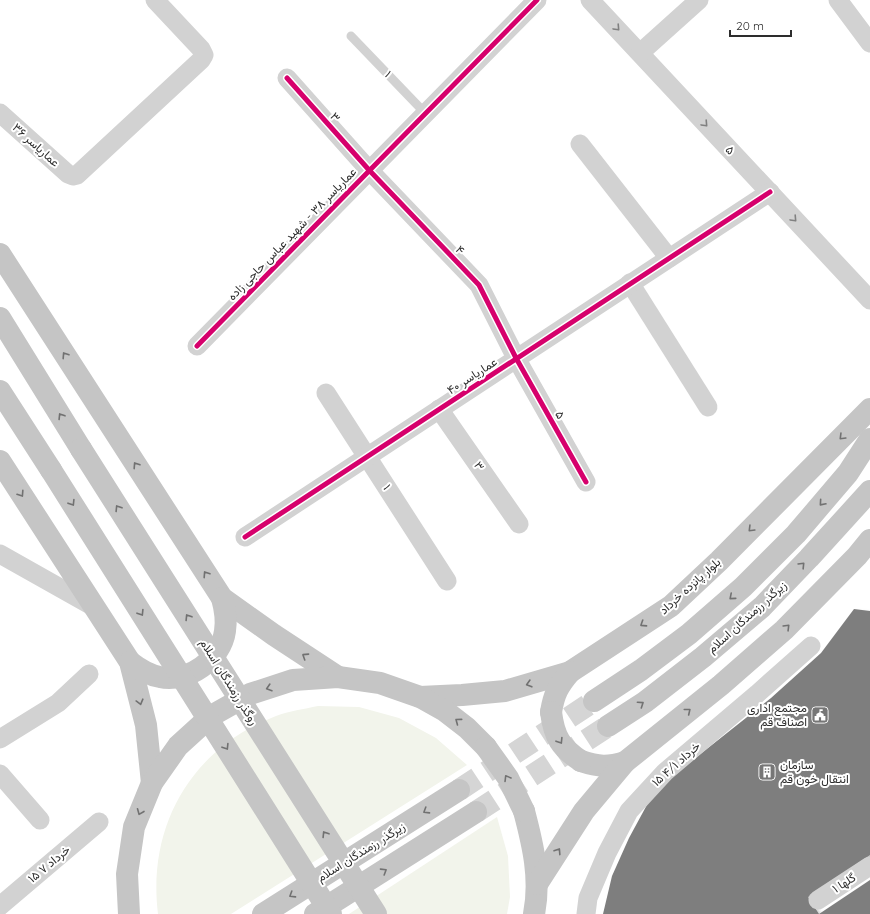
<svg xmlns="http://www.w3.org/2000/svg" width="870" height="914" viewBox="0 0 870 914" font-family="Quicksand,Vazirmatn,sans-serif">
  <defs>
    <filter id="shadow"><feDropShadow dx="3.5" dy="3.5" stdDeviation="2" flood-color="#0004"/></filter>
  </defs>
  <rect width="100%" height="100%" fill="#fff"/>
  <g fill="#f2f4eb">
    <path d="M318,706L359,707L399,718L436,738L467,765L231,914H158C147,825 192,748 276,716C289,711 304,709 318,706Z"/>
    <path d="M497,817L508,856L510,897L507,914H349Z"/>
  </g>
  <path fill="#7e7e7e" filter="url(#shadow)" d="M854,609L870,611V855L808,897L819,914L870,880V914H603L612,876L629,838L655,790L771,698L821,653Z"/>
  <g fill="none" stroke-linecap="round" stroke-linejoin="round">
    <g stroke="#d5d5d5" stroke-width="22" stroke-dasharray="22 11" stroke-linecap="butt">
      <path d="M459,790L594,701"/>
      <path d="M476,812L608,726"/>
    </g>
    <path stroke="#d2d2d2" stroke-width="9" d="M351,36L425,113"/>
    <g stroke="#d2d2d2" stroke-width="19">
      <path d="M590,0L870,300"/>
      <path d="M838,0L870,43"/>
      <path d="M640,53L699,0"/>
      <path d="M287,78L369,170L479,285L516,358L586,482"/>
      <path d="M0,113L68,174L73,176L77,175L201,60L204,55L201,49L155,0"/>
      <path d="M580,144L669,258"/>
      <path d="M630,283L708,407"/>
      <path d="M197,346L537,0"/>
      <path d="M326,393L447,581"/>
      <path d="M439,409L519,524"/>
      <path d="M245,537L770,192"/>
      <path d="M0,554L94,607"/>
      <path d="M0,739L58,703L89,674"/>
      <path d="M0,774L40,820"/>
      <path d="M818,900L870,866"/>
      <path d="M0,906L99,822"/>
      <path d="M586,914L588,898L607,853L629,811L665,772L757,694L811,646"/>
    </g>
    <g stroke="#c5c5c5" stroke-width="22">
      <path d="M0,254L222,598L274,635L338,677"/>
      <path d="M0,318L81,449"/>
      <path d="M0,391L51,470"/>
      <path d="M0,461L130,662L146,725L152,783"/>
      <path d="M130,662C139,669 148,675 160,677C188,683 221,660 225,631C227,619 225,609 222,598"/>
      <path d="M420,697L462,695L505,691L570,672L671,606L719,561L870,409"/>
      <path d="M594,701L641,670L689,634L743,587L796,534L848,473L870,439"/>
      <path d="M551,712C554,694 558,686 570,672"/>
      <path d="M608,726L645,702L703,657L762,607L809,558L870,491"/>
      <path d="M581,761C599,767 608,767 625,762"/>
      <path d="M524,811C533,845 541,879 534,914"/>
      <path d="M537,884L584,811L625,762L721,685L784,630L857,556L870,540"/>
      <path d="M129,914L127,874L134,827L152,783L178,746L211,716L250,694L293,680L338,677L380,683L420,697L445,711L467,728L486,747"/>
      <path d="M263,914L459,790"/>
      <path d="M315,914L476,812"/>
    </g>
    <g stroke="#c5c5c5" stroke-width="22">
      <path d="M81,449L376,914"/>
      <path d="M51,470L331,914"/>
      <path d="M551,712C554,737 561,748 581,761"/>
      <path d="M486,747L508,778L524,811"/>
    </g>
    <g stroke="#fff" stroke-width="8">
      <g id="cycleway">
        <path d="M287,78L369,170L479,285L516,358L586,482"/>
        <path d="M197,346L537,0"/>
        <path d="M245,537L770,192"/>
      </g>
    </g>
    <use href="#cycleway" stroke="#d6006c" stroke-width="5"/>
  </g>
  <defs><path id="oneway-chevron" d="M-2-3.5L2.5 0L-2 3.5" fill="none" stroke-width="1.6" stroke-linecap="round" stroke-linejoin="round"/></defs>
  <g stroke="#808080">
    <use href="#oneway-chevron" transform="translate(617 28) rotate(47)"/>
    <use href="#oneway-chevron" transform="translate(705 124) rotate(47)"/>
    <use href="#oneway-chevron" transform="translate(794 219) rotate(47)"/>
  </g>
  <g stroke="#717171">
    <use href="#oneway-chevron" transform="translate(65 355) rotate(-123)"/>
    <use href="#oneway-chevron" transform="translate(61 416) rotate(-122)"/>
    <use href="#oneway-chevron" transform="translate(842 437) rotate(135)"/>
    <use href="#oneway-chevron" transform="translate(136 465) rotate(-123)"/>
    <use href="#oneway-chevron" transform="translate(21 494) rotate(57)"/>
    <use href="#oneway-chevron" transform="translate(72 503) rotate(58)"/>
    <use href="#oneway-chevron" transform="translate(822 503) rotate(131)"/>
    <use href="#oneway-chevron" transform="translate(118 508) rotate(-122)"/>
    <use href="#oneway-chevron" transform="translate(751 529) rotate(135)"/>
    <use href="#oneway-chevron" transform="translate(802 565) rotate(-46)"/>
    <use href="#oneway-chevron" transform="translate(206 574) rotate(-123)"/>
    <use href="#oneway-chevron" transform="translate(732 597) rotate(139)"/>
    <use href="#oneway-chevron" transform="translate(141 613) rotate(58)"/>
    <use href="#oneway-chevron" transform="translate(188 617) rotate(-122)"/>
    <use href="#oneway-chevron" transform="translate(643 624) rotate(147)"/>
    <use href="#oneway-chevron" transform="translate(787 627) rotate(-45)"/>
    <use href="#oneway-chevron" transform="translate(305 656) rotate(-147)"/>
    <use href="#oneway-chevron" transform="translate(529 684) rotate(164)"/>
    <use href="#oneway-chevron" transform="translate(269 688) rotate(163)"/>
    <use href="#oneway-chevron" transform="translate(140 702) rotate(75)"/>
    <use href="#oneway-chevron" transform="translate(641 704) rotate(-34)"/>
    <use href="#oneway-chevron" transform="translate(688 711) rotate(-39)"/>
    <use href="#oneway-chevron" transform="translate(458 721) rotate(-143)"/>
    <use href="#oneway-chevron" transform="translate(560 741) rotate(58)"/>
    <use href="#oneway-chevron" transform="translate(226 747) rotate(58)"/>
    <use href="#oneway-chevron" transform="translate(507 778) rotate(-121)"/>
    <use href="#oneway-chevron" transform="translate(426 811) rotate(148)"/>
    <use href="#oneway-chevron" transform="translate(140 812) rotate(112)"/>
    <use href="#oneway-chevron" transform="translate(325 834) rotate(-122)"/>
    <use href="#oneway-chevron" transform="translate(558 851) rotate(-57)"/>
    <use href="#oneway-chevron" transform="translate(384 871) rotate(-32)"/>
    <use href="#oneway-chevron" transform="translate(292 895) rotate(148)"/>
  </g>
  <defs>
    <g id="civic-square" transform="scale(0.9)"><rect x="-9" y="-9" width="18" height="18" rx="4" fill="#767676" stroke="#fff"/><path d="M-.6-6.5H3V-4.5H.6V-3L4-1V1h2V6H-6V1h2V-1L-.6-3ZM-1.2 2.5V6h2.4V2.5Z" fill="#fff"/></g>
    <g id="building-square" transform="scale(0.9)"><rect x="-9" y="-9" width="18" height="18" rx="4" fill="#767676" stroke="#fff"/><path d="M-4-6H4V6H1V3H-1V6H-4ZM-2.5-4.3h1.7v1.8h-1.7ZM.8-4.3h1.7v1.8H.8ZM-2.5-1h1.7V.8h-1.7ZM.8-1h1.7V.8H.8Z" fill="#fff"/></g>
  </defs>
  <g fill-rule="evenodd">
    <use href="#civic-square" x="820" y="715"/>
    <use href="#building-square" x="767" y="772"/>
  </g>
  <g text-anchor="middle" stroke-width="4" stroke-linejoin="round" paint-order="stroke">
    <g font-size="12" fill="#2d2d2d" stroke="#fff">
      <text transform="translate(388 74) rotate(46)" y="4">۱</text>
      <text transform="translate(335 117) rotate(49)" y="4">۳</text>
      <text transform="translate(36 145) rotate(42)" y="4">عماریاسر ۳۶</text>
      <text transform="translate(730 150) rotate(47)" y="4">۵</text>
      <text transform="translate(292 234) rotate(-46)" y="4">عماریاسر ۳۸ - شهید عباس حاجی زاده</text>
      <text transform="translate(460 250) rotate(46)" y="4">۴</text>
      <text transform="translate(472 376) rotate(-33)" y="4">عماریاسر ۴۰</text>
      <text transform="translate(560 415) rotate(61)" y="4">۵</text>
      <text transform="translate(479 466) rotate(55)" y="4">۳</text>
      <text transform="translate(387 487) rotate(57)" y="4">۱</text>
      <text transform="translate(690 586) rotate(-42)" y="4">بلوار پانزده خرداد</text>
      <text transform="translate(747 617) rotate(-42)" y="4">زیرگذر رزمندگان اسلام</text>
      <text transform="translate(229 682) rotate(58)" y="4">روگذر رزمندگان اسلام</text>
      <text transform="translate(676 764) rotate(-42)" y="4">۱۵ خرداد ۴/۱</text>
      <text transform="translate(361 852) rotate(-32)" y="4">زیرگذر رزمندگان اسلام</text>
      <text transform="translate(49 864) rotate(-40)" y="4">۱۵ خرداد ۷</text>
      <text transform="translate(844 883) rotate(-33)" y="4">گلها ۱</text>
    </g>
    <g font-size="12" fill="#2d2d2d" stroke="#fff" text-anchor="end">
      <text x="807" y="712">مجتمع اداری<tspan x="807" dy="14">اصناف قم</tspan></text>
      <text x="780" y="769" text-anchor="start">سازمان<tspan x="780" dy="14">انتقال خون قم</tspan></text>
    </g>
  </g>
  <path d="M730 30v6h61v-6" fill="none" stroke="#2d2d2d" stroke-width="2"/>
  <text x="736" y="30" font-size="12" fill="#2d2d2d" stroke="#ffffff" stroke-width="3" paint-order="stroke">20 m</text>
</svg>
